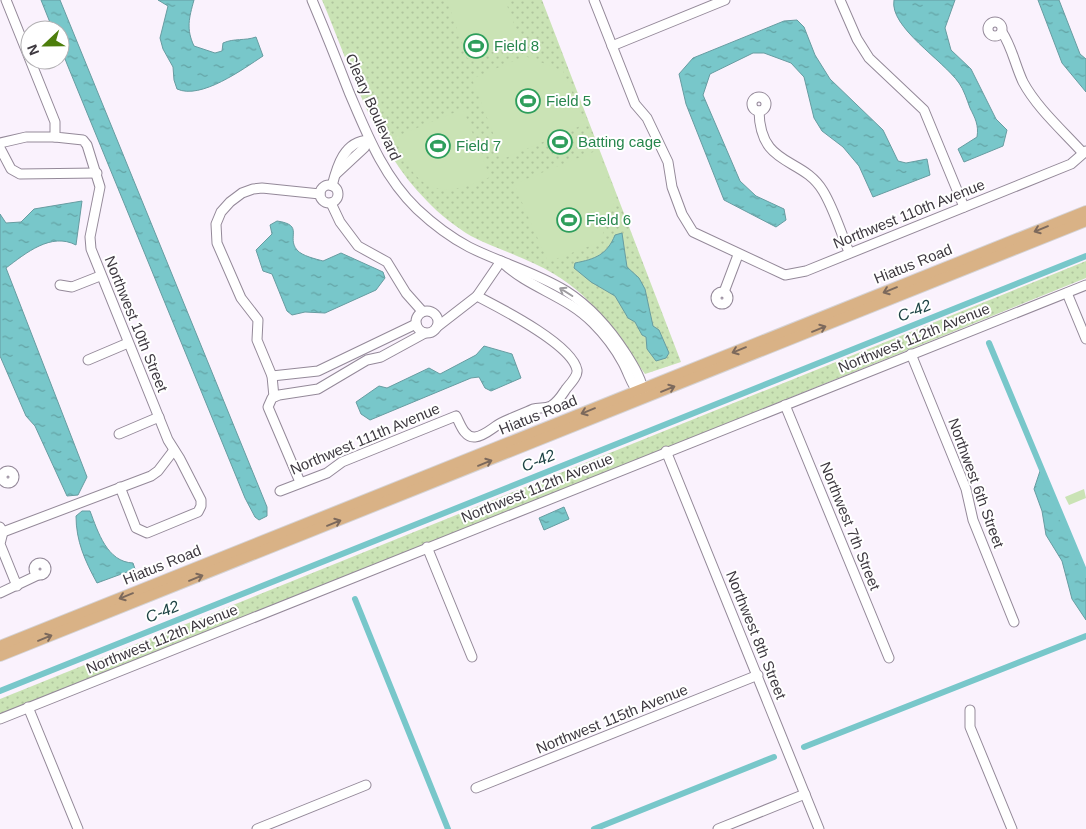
<svg xmlns="http://www.w3.org/2000/svg" width="1086" height="829" viewBox="0 0 1086 829" font-family="Arial,sans-serif">
  <defs>
    <pattern id="park-dots" width="8" height="8" patternUnits="userSpaceOnUse" patternTransform="scale(1.25)"><rect width="8" height="8" fill="#cae3b5"/><path d="M2 2h.1M6 6h.1" fill="none" stroke="#afc49d" stroke-width="1.8" stroke-linecap="round"/></pattern>
    <pattern id="water-ripples" width="26" height="14" patternUnits="userSpaceOnUse" patternTransform="scale(1.25)"><rect width="26" height="14" fill="#78c7ca"/><path d="M2 4q2-2 4 0t4 0M15 11q2-2 4 0t4 0" fill="none" stroke="#64a3a5"/></pattern>
  </defs>
  <rect width="100%" height="100%" fill="#faf2fd"/>
  <g fill="url(#park-dots)">
    <path d="M322,0H542L681,362L645,374C619,337 595,298 554,274C528,258 498,250 471,236C457,228 438,213 427,201C373,147 351,68 322,0Z"/>
    <path d="M1086,261V278L0,717V699Z"/>
  </g>
  <g fill="#cae3b5">
    <path d="M447,0H505L519,37L517,42L472,60L467,58Z"/>
    <path d="M525,56L563,71L585,124L503,159L472,79Z"/>
    <path d="M463,109L490,177C438,201 415,191 395,137Z"/>
    <path d="M598,150L616,198L600,242L548,262L514,184Z"/>
    <path d="M1084,489L1086,498L1069,505L1065,497Z"/>
  </g>
  <g fill="url(#water-ripples)" stroke="#679ca1">
    <path d="M41,0H60L267,507V516L259,520L255,517L245,498L67,64L60,46V30H53Z"/>
    <path d="M158,0H194C189,18 186,29 194,46L215,53L222,51L223,43C234,38 245,41 256,37L263,56C243,69 201,100 177,89L174,80L173,67L163,49L160,38L168,6Z"/>
    <path d="M894,0H955L945,28L951,50L971,69L996,119L1007,130L1003,146L964,162L958,149L977,137C979,125 975,118 970,108C967,100 964,90 959,83C943,60 889,27 894,0Z"/>
    <path d="M1038,0H1059L1080,54L1086,59V92L1062,63Z"/>
    <path d="M797,20L804,27L815,55L830,79L883,130L898,161L906,163L927,159L930,175L873,197L859,166L843,147L822,131L814,118L804,77L791,63L764,53H753L710,74L703,95L740,181L756,196L784,209L786,220L776,227L724,200L686,104L679,74L693,58L784,21Z"/>
    <path d="M82,201L76,245C51,232 26,253 6,268L87,477L78,495L67,496L35,426L26,416L0,356V214L6,223L21,222L34,209Z"/>
    <path d="M277,221C305,225 286,237 297,250C302,256 316,259 323,261L341,253L383,272L385,278L376,290L325,313L305,312L292,315L287,311L272,274L263,271L256,250L272,234L270,225Z"/>
    <path d="M622,233L627,267L639,278L645,289L653,326L659,330L669,353L666,358L656,361L647,349L646,337L642,335L635,322L628,318L615,296L591,282L574,268L575,263C595,259 607,255 615,235Z"/>
    <path d="M484,346L512,354L521,378L491,391L485,388L479,377L471,378L370,420L361,414L356,402L379,386L387,388L429,368L440,374L476,355Z"/>
    <path d="M1041,468L1086,575V620L1072,599L1062,561L1046,535L1042,511L1034,489Z"/>
    <path d="M564,507L569,519L544,530L539,518Z"/>
    <path d="M82,511H90C98,532 107,562 133,563L135,569L97,583C85,561 76,541 76,516Z"/>
  </g>
  <g fill="none" stroke-linecap="round" stroke-linejoin="round">
    <g stroke="#78c7ca" stroke-width="6">
      <path d="M989,343L1086,575"/>
      <path d="M355,599L448,829"/>
      <path d="M0,691L1086,256"/>
      <path d="M804,747L1086,636"/>
      <path d="M594,829L774,757"/>
    </g>
    <g stroke="#948999" stroke-width="11">
      <g id="minor">
        <path d="M6,0L55,122V137L83,140L87,145L100,187L90,237L91,249L168,440L180,459L201,500V506L198,512L147,533L136,528L120,487"/>
        <path d="M312,0C325,31 337,61 349,92C367,134 383,176 417,209C433,224 450,237 469,247C501,263 535,272 566,291C591,307 610,329 626,354C633,365 643,381 644,395"/>
        <path d="M594,0L635,104L647,118L668,162L672,187L682,214L693,232L785,275L806,271L1071,164L1086,151"/>
        <path d="M840,0L857,39L869,58L924,110L964,207"/>
        <circle cx="995" cy="29" r="7"/>
        <path d="M1002,32C1012,47 1015,65 1023,82C1037,108 1063,131 1083,153"/>
        <path d="M612,46L725,0"/>
        <circle cx="759" cy="104" r="7"/>
        <path d="M759,111C760,168 802,156 823,191C834,209 841,233 849,252"/>
        <path d="M0,143L26,137H55"/>
        <path d="M0,148L11,169L20,174L97,173"/>
        <path d="M336,174L364,148L369,140"/>
        <circle cx="329" cy="194" r="9"/>
        <path d="M332,186C337,166 344,141 369,140"/>
        <path d="M331,203L340,222L358,246L387,262L406,293L422,311"/>
        <path d="M503,263C529,288 567,296 593,323C604,334 615,348 623,363C629,374 632,387 641,396"/>
        <path d="M60,285L72,287L100,276"/>
        <circle cx="722" cy="298" r="6"/>
        <path d="M724,292L738,255"/>
        <path d="M1067,293L1086,339"/>
        <circle cx="427" cy="322" r="11"/>
        <path d="M437,327L477,296L501,261"/>
        <path d="M911,354L966,489L973,520L1014,622"/>
        <path d="M88,360L128,343"/>
        <path d="M272,376L318,371L416,324"/>
        <path d="M274,397L272,376L257,340L258,320L241,298L217,243L216,224L221,212L230,202L242,193L253,189L262,188L320,194"/>
        <path d="M785,405L889,658"/>
        <path d="M119,434L159,417"/>
        <path d="M666,451L819,829"/>
        <circle cx="8" cy="477" r="6"/>
        <path d="M300,482L268,407L272,398L279,395L318,389L367,360L381,357L425,333"/>
        <path d="M280,491L327,473L342,462L456,416C460,423 464,438 475,437C485,436 493,427 501,423C511,418 522,414 533,409C539,407 545,409 551,406C558,402 562,395 566,389C570,384 578,376 577,370C572,344 500,308 477,296"/>
        <path d="M0,527L3,532L0,544L17,586"/>
        <path d="M3,532L151,476L158,471L174,450"/>
        <path d="M427,547L472,657"/>
        <circle cx="40" cy="569" r="6"/>
        <path d="M0,593L38,575"/>
        <path d="M28,707L78,829"/>
        <path d="M970,710V727L1012,829"/>
        <path d="M0,719L1086,285"/>
        <path d="M476,788L758,675"/>
        <path d="M257,829L366,785"/>
        <path d="M718,829L805,794"/>
      </g>
    </g>
    <g stroke="#d5d3d5" stroke-width="12">
      <g id="major">
        <path d="M0,646L1086,211"/>
        <path d="M0,656L1086,221"/>
      </g>
    </g>
    <use href="#minor" stroke="#fff" stroke-width="9"/>
    <use href="#major" stroke="#d9b286" stroke-width="10"/>
  </g>
  <defs><path id="oneway-shaft" d="M-6 0H5M1.5-3L5.5 0L1.5 3" fill="none" stroke-width="1.6" stroke-linecap="round" stroke-linejoin="round" transform="scale(1.25)"/></defs>
  <g stroke="#7c695c">
    <use href="#oneway-shaft" transform="translate(1041 229) rotate(158)"/>
    <use href="#oneway-shaft" transform="translate(890 290) rotate(158)"/>
    <use href="#oneway-shaft" transform="translate(819 329) rotate(-22)"/>
    <use href="#oneway-shaft" transform="translate(739 350) rotate(158)"/>
    <use href="#oneway-shaft" transform="translate(668 389) rotate(-22)"/>
    <use href="#oneway-shaft" transform="translate(588 411) rotate(158)"/>
    <use href="#oneway-shaft" transform="translate(485 463) rotate(-22)"/>
    <use href="#oneway-shaft" transform="translate(334 523) rotate(-22)"/>
    <use href="#oneway-shaft" transform="translate(196 578) rotate(-22)"/>
    <use href="#oneway-shaft" transform="translate(126 596) rotate(158)"/>
    <use href="#oneway-shaft" transform="translate(45 638) rotate(-22)"/>
  </g>
  <use stroke="#9e9ca0" href="#oneway-shaft" transform="translate(566 292) rotate(-148)"/>
  <defs>
    <g id="stadium-ring" transform="scale(1.25)"><circle r="9.5" fill="#fff" stroke="#2e9e5b" stroke-width="1.5"/><path d="M0-5a6.5 5 0 1 0 0 10a6.5 5 0 1 0 0-10ZM-3.5-1.8h7v3.6h-7Z" fill="#2e9e5b"/></g>
  </defs>
  <g fill-rule="evenodd">
    <use href="#stadium-ring" x="476" y="46"/>
    <use href="#stadium-ring" x="528" y="101"/>
    <use href="#stadium-ring" x="560" y="142"/>
    <use href="#stadium-ring" x="438" y="146"/>
    <use href="#stadium-ring" x="569" y="220"/>
  </g>
  <g text-anchor="middle" stroke-width="4" stroke-linejoin="round" paint-order="stroke">
    <g font-size="15" fill="#27864d" stroke="#fff" text-anchor="start">
      <text x="494" y="51">Field 8</text>
      <text x="546" y="106">Field 5</text>
      <text x="578" y="147">Batting cage</text>
      <text x="456" y="151">Field 7</text>
      <text x="586" y="225">Field 6</text>
    </g>
    <g font-size="15" fill="#3e3940" stroke="#fff">
      <text transform="translate(373 107) rotate(66)" y="5">Cleary Boulevard</text>
      <text transform="translate(909 214) rotate(-22)" y="5">Northwest 110th Avenue</text>
      <text transform="translate(913 264) rotate(-22)" y="5">Hiatus Road</text>
      <text transform="translate(136 324) rotate(68)" y="5">Northwest 10th Street</text>
      <text transform="translate(914 338) rotate(-22)" y="5">Northwest 112th Avenue</text>
      <text transform="translate(538 415) rotate(-22)" y="5">Hiatus Road</text>
      <text transform="translate(365 439) rotate(-23)" y="5">Northwest 111th Avenue</text>
      <text transform="translate(976 483) rotate(70)" y="5">Northwest 6th Street</text>
      <text transform="translate(537 488) rotate(-22)" y="5">Northwest 112th Avenue</text>
      <text transform="translate(850 526) rotate(68)" y="5">Northwest 7th Street</text>
      <text transform="translate(162 565) rotate(-22)" y="5">Hiatus Road</text>
      <text transform="translate(756 635) rotate(68)" y="5">Northwest 8th Street</text>
      <text transform="translate(162 639) rotate(-22)" y="5">Northwest 112th Avenue</text>
      <text transform="translate(612 719) rotate(-22)" y="5">Northwest 115th Avenue</text>
    </g>
    <g font-size="16" font-style="italic" fill="#1d4344" stroke="#fff">
      <text transform="translate(914 310) rotate(-22)" y="6">C-42</text>
      <text transform="translate(538 460) rotate(-22)" y="6">C-42</text>
      <text transform="translate(162 611) rotate(-22)" y="6">C-42</text>
    </g>
  </g>
  <g transform="translate(45 45) rotate(248)"><circle r="24" fill="#ffffff" stroke="#b2b0b3"/>
  <path d="M0-4L9 19L0 12L-9 19Z" fill="#4d7e0c"/>
  <text y="-8" font-size="14" font-weight="bold" text-anchor="middle" fill="#3e3940">N</text>
  </g>
</svg>
